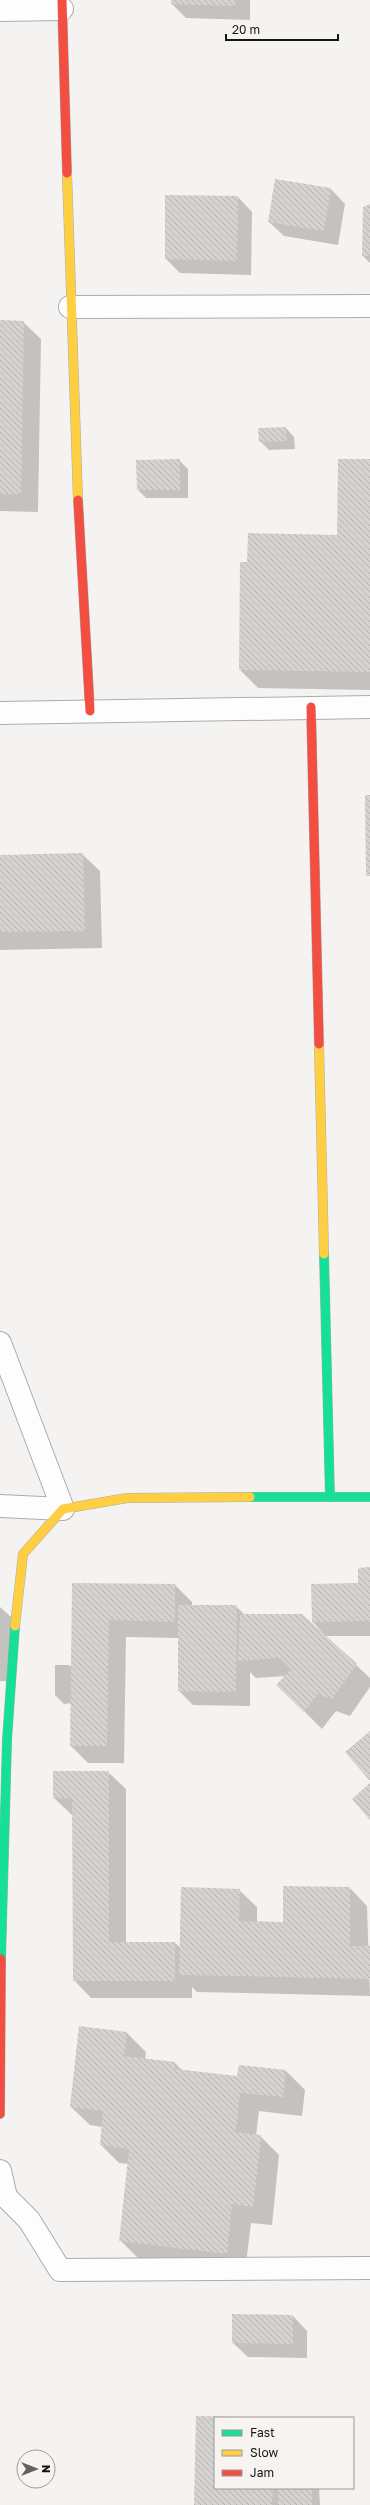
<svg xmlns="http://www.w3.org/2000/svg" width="370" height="2505" viewBox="0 0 370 2505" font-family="'Golos Text',sans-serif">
  <defs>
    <pattern id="building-back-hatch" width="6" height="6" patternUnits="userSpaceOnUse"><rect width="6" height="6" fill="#d5d3d2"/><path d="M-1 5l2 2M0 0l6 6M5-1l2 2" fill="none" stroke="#b6b4b3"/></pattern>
  </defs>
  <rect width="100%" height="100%" fill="#f5f3f1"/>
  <g fill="#0003">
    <path d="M172,0H250V20L186,18L172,4Z"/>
    <path d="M331,189L345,204L338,245L284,236L269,222Z"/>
    <path d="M238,197L252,212L251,275L180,273L166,259Z"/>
    <path d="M370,205V263L363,256Z"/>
    <path d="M0,321L23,322L41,339L38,512L0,511Z"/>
    <path d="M286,428L294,437L295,449L269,450L260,441Z"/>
    <path d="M179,460L188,469V498H146L138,490Z"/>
    <path d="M370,460V690L258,688L240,670L248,563L338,536Z"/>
    <path d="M82,854L100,871L102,948L0,950V856Z"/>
    <path d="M370,1568V1636H325L370,1678V1687L350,1716L336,1711L322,1729L278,1685L286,1676L256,1678L250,1672V1706L193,1705L179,1691V1638L126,1637L124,1763H88L71,1746V1703L64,1704L55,1695V1665H69L72,1668L73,1584L175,1585L192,1602V1606H236L245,1615L325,1636L313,1622L359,1584Z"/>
    <path d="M0,1607L11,1617L13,1681H0Z"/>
    <path d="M54,1772H108L126,1789V1943H175L181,1948L239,1890L257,1907V1922L284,1923L350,1888L367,1906L370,1996L197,1992L192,1987V1998H91L74,1980L73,1816L54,1798Z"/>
    <path d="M80,2028L127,2033L146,2052L145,2059L175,2063L182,2070L238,2077L240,2066L286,2071L305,2090L302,2116L259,2111L256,2136H260L279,2155L272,2225L251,2223L245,2272L139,2259L120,2240L128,2164L119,2163L101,2145L102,2127L90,2125L71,2107Z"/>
    <path d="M293,2316L307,2331V2358L248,2357L233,2343Z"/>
    <path d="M197,2417L263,2418H215V2488H319L320,2505H195Z"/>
  </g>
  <g fill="url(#building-back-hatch)">
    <path d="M171,0H236L235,6L171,4Z"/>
    <path d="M275,179L331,188L324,231L268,222Z"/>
    <path d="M165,195L238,196L237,261L165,259Z"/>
    <path d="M370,204V256H362L363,207Z"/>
    <path d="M0,320L24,321L21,494H0Z"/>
    <path d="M286,427L287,441L259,442L258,428Z"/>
    <path d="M180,459V490H137L136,460Z"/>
    <path d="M338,459H370V672L239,670L240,562H247L248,533L337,535Z"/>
    <path d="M365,795H370V876H366Z"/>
    <path d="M83,853L85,931L0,932V855Z"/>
    <path d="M370,1567V1621L312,1622L311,1584L358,1583V1568Z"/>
    <path d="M72,1583L175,1584V1622L109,1620L107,1746H70Z"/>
    <path d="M178,1605H237L236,1692L178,1691Z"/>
    <path d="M240,1614H302L357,1664L332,1699L318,1694L304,1712L276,1685L291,1669L280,1658L238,1661Z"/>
    <path d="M370,1731V1781L345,1752Z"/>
    <path d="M53,1771H109V1942H175V1981H73L72,1798H53Z"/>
    <path d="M370,1783V1820L352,1799Z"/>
    <path d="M283,1886L350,1887V1946H370V1979L179,1975L181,1887L240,1889L239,1921L283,1922Z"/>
    <path d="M79,2026L127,2032L124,2056L175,2062V2069L237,2076L239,2065L286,2070L283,2097L240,2093L236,2132L261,2135L259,2158L253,2207L232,2204L227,2254L119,2241L129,2149L100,2145L103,2111L70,2107Z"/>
    <path d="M232,2314L293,2315V2344L232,2343Z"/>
    <path d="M196,2416L248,2417L215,2418V2488H273L272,2505H194Z"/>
    <rect x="278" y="2488" width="34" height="17"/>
  </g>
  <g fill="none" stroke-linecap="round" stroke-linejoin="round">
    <g stroke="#adacab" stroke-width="24">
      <g id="street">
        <path d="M0,10L62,9"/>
        <path d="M70,307L370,306"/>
        <path d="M0,713L370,707"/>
        <path d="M0,1343L63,1509L0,1506"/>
        <path d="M0,2171L6,2197L29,2220L60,2270L370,2268"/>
      </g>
    </g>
    <g stroke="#adacab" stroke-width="10">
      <g id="fast">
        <path d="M324,1254L330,1497"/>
        <path d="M250,1497H370"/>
        <path d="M1,1959L7,1740L15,1626"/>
      </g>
    </g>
    <g stroke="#adacab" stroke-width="10">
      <g id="slow">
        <path d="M67,173L78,500"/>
        <path d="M319,1044L324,1254"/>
        <path d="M15,1626L23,1554L63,1509L127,1498L250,1497"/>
      </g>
    </g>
    <g stroke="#adacab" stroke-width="10">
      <g id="jam">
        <path d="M62,0L67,173"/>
        <path d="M78,500L90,711"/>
        <path d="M311,707L319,1044"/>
        <path d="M0,2114L1,1959"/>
      </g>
    </g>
    <use href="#street" stroke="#fefdfd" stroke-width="22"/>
    <use href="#fast" stroke="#16e098" stroke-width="9"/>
    <use href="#slow" stroke="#ffcf43" stroke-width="9"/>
    <use href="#jam" stroke="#f24e42" stroke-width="9"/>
  </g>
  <rect x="214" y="2417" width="140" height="72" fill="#f6f3f0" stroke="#9c9a98"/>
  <rect x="222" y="2430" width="20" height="6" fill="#16e098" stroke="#9c9a98"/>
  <text x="250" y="2437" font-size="12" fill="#151513">Fast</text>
  <rect x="222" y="2450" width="20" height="6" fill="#ffcf43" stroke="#9c9a98"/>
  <text x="250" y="2457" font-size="12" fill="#151513">Slow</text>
  <rect x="222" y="2470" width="20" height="6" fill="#f24e42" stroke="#9c9a98"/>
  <text x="250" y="2477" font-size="12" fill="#151513">Jam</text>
  <g transform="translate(36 2469) rotate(90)"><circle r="19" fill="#f6f3f0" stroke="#9c9a98"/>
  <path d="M0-3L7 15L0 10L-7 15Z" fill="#636361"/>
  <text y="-6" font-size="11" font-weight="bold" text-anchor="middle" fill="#151513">N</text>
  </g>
  <path d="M226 34v6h112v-6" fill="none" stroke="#151513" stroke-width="2"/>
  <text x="232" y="34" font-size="12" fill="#151513" stroke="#f6f3f0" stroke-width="3" paint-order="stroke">20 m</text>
</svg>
